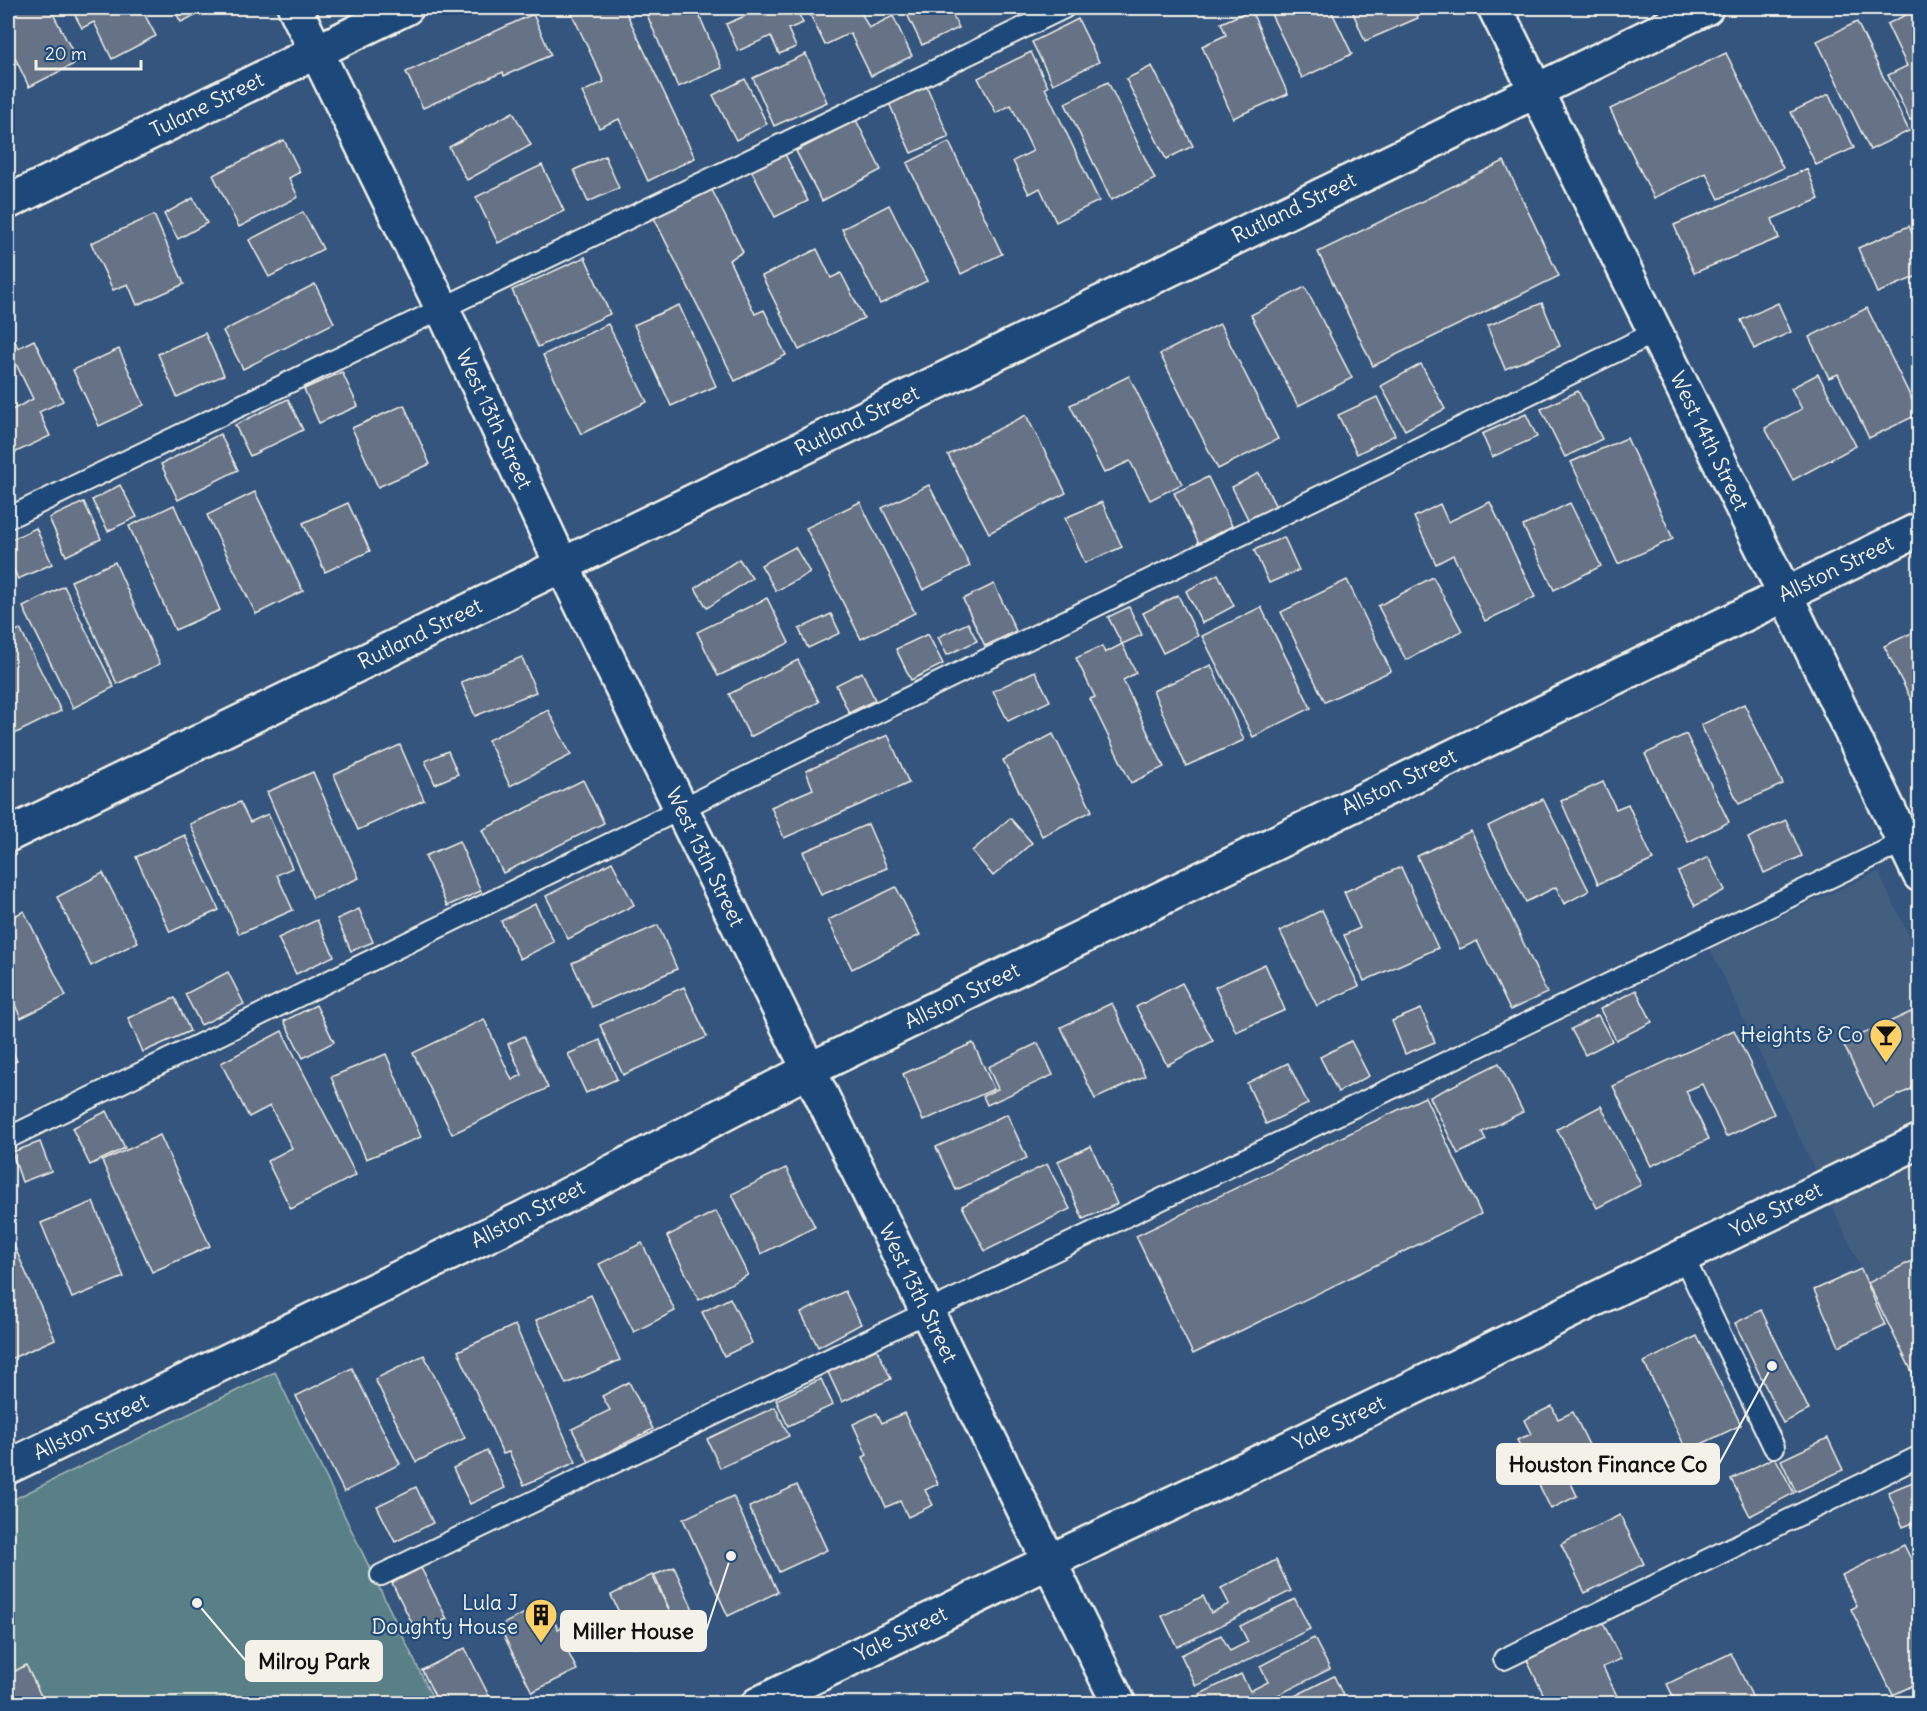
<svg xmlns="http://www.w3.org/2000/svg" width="1927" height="1711" viewBox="0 0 1927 1711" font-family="Delius,sans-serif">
  <rect width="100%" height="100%" fill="#34567e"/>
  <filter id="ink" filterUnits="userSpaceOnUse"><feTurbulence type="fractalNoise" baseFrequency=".0167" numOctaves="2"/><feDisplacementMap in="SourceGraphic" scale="12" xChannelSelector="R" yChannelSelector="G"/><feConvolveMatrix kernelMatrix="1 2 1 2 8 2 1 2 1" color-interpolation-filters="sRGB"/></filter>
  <g filter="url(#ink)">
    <path fill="#435f80" d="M1878,872L1919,956V1390L1710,948Z"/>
    <path fill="#588086" stroke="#a6b8b7" stroke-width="1.5" d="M275,1372L435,1703L8,1704V1502Z"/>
    <g fill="#667386" stroke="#f4f1e8" stroke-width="1.5">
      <path d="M8,8H50L78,62L29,87L8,43Z"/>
      <path d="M71,8H141L156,36L112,59L94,22L82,28Z"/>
      <path d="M173,8H202L204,11L181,22Z"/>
      <path d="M586,8H624L695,158L648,181L619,119L599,128L582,92L604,82L572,14Z"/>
      <path d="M644,8H696L722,68L678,87Z"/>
      <path d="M741,8H796L803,23L788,29L796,47L779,54L771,36L738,51L726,24L745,16Z"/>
      <path d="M807,8H859L869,28L893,16L912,56L871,76L850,33L825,45Z"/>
      <path d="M917,8H949L959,28L922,45L906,12Z"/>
      <path d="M1268,8H1330L1352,54L1302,78Z"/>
      <path d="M1351,8H1414L1418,18L1365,41Z"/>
      <path d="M1920,8V116L1910,120L1888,75L1907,66L1887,24Z"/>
      <path d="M1251,10L1288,94L1233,118L1202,46L1226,35L1221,23Z"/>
      <path d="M533,14L551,55L504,76L503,72L423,108L406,72Z"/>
      <path d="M1078,19L1099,62L1053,84L1032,42Z"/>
      <path d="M1857,22L1909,131L1870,150L1817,41Z"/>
      <path d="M1031,52L1048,87L1045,88L1099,201L1056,222L1040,188L1029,194L1013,161L1033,151L1011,105L996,113L978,78Z"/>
      <path d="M1726,53L1783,168L1719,199L1706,173L1654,198L1610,109Z"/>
      <path d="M806,54L827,102L774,126L753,78Z"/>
      <path d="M1152,66L1193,146L1166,159L1126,79Z"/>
      <path d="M745,79L767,124L736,140L713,95Z"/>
      <path d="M1108,82L1155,179L1111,200L1065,103Z"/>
      <path d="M927,87L949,137L911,153L889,103Z"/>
      <path d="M1829,94L1854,148L1816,165L1791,112Z"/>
      <path d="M513,112L531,145L467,180L449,147Z"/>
      <path d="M856,120L881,170L822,201L796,151Z"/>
      <path d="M284,140L300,172L289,178L298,197L239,227L213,175Z"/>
      <path d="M949,142L1002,254L961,274L907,163Z"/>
      <path d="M784,152L808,201L775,217L750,168Z"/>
      <path d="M605,156L619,188L588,202L574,170Z"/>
      <path d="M1504,161L1559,276L1373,366L1318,252Z"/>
      <path d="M542,165L564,211L498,243L476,197Z"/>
      <path d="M1807,169L1819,199L1772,219L1779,238L1694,273L1674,225Z"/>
      <path d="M710,186L743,252L729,260L755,314L764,310L786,355L735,381L652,214Z"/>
      <path d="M193,198L207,223L178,239L164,214Z"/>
      <path d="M889,205L927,281L880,304L842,229Z"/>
      <path d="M303,212L323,249L269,277L249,240Z"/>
      <path d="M154,215L184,284L137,305L128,284L113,290L91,243Z"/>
      <path d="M1909,226L1920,251V275L1877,293L1858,248Z"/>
      <path d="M817,249L831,278L841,273L864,318L799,350L762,276Z"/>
      <path d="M585,257L610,314L538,347L512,290Z"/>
      <path d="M315,284L334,323L243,369L223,331Z"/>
      <path d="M1305,287L1352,378L1298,406L1251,315Z"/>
      <path d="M1542,303L1560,346L1505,369L1487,326Z"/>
      <path d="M1778,303L1791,332L1754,349L1741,320Z"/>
      <path d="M679,305L716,386L671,406L634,325Z"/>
      <path d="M1867,308L1919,414L1869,438L1838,374L1829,378L1809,337Z"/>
      <path d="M608,324L647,402L581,434L543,355Z"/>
      <path d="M1220,324L1278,439L1218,469L1160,354Z"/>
      <path d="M8,326L18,348L34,340L63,401L39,412L50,436L12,454L8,444V412L33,399L16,364L8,368Z"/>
      <path d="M205,333L224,375L177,397L158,354Z"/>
      <path d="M119,349L144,405L99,426L73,370Z"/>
      <path d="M1421,364L1445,409L1405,430L1381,386Z"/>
      <path d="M342,372L358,406L319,423L304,389Z"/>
      <path d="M1818,374L1856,446L1793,480L1765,428L1802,409L1791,388Z"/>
      <path d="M1129,376L1182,484L1150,500L1130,461L1104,473L1070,405Z"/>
      <path d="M1578,391L1602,439L1565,457L1541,409Z"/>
      <path d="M1377,397L1395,435L1357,454L1338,415Z"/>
      <path d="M288,399L303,430L250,456L235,425Z"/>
      <path d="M404,405L430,464L378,487L352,428Z"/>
      <path d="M1526,414L1537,437L1492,457L1482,434Z"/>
      <path d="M1026,415L1066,493L989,533L948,455Z"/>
      <path d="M220,434L238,470L178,500L161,464Z"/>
      <path d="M1627,438L1673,539L1618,564L1571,462Z"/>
      <path d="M1259,473L1276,507L1249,521L1232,487Z"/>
      <path d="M1208,477L1232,526L1199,543L1174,493Z"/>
      <path d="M120,485L137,517L108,531L92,500Z"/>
      <path d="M929,485L970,566L923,590L882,508Z"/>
      <path d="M255,492L303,591L256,614L207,515Z"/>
      <path d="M84,502L101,539L66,556L49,518Z"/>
      <path d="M860,502L915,613L861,639L806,528Z"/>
      <path d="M1102,502L1122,547L1085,563L1065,518Z"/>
      <path d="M1490,502L1535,597L1485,621L1453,555L1436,564L1414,517L1440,504L1448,522Z"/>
      <path d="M348,503L370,551L325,572L303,523Z"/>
      <path d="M1570,503L1601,566L1554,590L1523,526Z"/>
      <path d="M174,505L220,610L175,630L129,526Z"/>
      <path d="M36,528L52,564L18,579L8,557V541Z"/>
      <path d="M1284,537L1299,570L1269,583L1254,550Z"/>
      <path d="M795,547L810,573L776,591L761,565Z"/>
      <path d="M739,559L752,578L707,608L695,588Z"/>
      <path d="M115,562L160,664L117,684L71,581Z"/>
      <path d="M1218,574L1234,606L1202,623L1186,591Z"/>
      <path d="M1433,577L1462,631L1406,660L1378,606Z"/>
      <path d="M1347,580L1391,671L1325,702L1281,612Z"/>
      <path d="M994,584L1016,631L985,646L963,599Z"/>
      <path d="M64,586L114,687L73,708L23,607Z"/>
      <path d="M1178,595L1198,636L1163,653L1143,613Z"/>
      <path d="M767,598L789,643L718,676L697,632Z"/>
      <path d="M1129,607L1142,635L1122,644L1108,617Z"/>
      <path d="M1261,607L1311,708L1253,737L1202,636Z"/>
      <path d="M831,614L840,633L808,648L799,629Z"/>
      <path d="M968,623L977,641L947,655L938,637Z"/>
      <path d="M20,629L61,711L8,737V635Z"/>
      <path d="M1920,629V717L1884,646Z"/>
      <path d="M928,634L943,664L911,680L896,649Z"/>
      <path d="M1122,644L1136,673L1123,680L1164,767L1131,783L1090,699L1095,697L1076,658L1102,646L1105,653Z"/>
      <path d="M522,657L536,692L475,716L461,682Z"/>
      <path d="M798,660L819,702L750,737L729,694Z"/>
      <path d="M1211,665L1244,740L1186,766L1153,691Z"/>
      <path d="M1035,671L1050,701L1008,721L993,691Z"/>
      <path d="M862,672L875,700L849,713L836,685Z"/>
      <path d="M1744,704L1783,784L1739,804L1701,725Z"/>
      <path d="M548,710L571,755L510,786L488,740Z"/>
      <path d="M1053,734L1092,811L1042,836L1003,760Z"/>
      <path d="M1686,734L1729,822L1688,842L1645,754Z"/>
      <path d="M888,735L909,783L784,838L771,807L813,789L806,771Z"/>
      <path d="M400,745L424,800L358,830L334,775Z"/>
      <path d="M448,751L458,774L435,784L425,761Z"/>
      <path d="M313,772L359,878L313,898L267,792Z"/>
      <path d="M583,780L604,823L503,873L482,830Z"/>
      <path d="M1603,782L1616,809L1628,804L1653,860L1598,884L1561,801Z"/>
      <path d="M1543,799L1589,891L1564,904L1556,887L1526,902L1488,826Z"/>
      <path d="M240,802L250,822L268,814L292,868L277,875L293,910L239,934L190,824Z"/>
      <path d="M1010,818L1032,843L993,876L972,851Z"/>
      <path d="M1786,820L1802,856L1764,873L1748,838Z"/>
      <path d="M868,824L887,868L821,895L803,852Z"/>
      <path d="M1471,831L1547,993L1510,1010L1477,941L1460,949L1417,856Z"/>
      <path d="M185,835L219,910L170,932L136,857Z"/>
      <path d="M459,841L481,891L447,906L425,856Z"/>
      <path d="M1708,857L1725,890L1695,906L1678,872Z"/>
      <path d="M612,862L634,905L568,939L546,896Z"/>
      <path d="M1401,867L1438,948L1364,981L1344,935L1360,928L1344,892Z"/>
      <path d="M103,873L138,942L91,966L57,897Z"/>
      <path d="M896,887L920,935L852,969L828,920Z"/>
      <path d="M535,904L554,942L520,959L501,921Z"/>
      <path d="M359,909L373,942L351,951L337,919Z"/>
      <path d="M1322,910L1359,986L1317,1006L1280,931Z"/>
      <path d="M24,911L66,996L21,1018L8,990V919Z"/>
      <path d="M317,920L334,956L296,974L278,938Z"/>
      <path d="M658,925L677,969L592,1007L572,963Z"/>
      <path d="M1265,964L1285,1010L1236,1032L1215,987Z"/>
      <path d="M228,972L244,1004L201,1025L185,994Z"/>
      <path d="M1182,983L1213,1041L1167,1065L1136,1007Z"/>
      <path d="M684,987L707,1037L623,1075L600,1025Z"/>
      <path d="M1636,990L1652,1022L1616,1040L1600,1009Z"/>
      <path d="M175,998L190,1031L143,1052L128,1018Z"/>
      <path d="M1112,1003L1145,1076L1095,1099L1061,1027Z"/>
      <path d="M316,1005L334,1042L303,1058L284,1021Z"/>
      <path d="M1920,1008V1085L1873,1107L1843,1043Z"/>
      <path d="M1421,1009L1435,1042L1405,1054L1392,1021Z"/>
      <path d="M1598,1015L1612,1041L1585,1055L1571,1029Z"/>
      <path d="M484,1019L512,1080L522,1075L508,1044L524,1036L548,1088L452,1134L413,1053Z"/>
      <path d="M1734,1030L1774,1114L1726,1137L1702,1084L1686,1091L1709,1139L1651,1166L1613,1086Z"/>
      <path d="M282,1031L356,1175L291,1209L267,1161L292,1148L270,1106L249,1117L221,1063Z"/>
      <path d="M600,1040L617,1079L586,1093L568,1054Z"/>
      <path d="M8,1041L17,1061L8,1065Z"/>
      <path d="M1351,1041L1369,1076L1338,1092L1320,1057Z"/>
      <path d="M973,1043L994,1089L923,1121L903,1074Z"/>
      <path d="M1038,1043L1053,1075L987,1105L983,1096L998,1089L988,1067Z"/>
      <path d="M386,1054L421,1137L366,1159L331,1077Z"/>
      <path d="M1288,1063L1308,1104L1266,1124L1247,1083Z"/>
      <path d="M1499,1063L1523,1112L1482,1132L1486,1140L1458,1154L1430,1097Z"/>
      <path d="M1425,1097L1481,1214L1193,1354L1136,1236Z"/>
      <path d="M1601,1106L1641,1185L1597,1208L1557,1129Z"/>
      <path d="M107,1111L125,1148L90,1165L72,1128Z"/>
      <path d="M1007,1114L1027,1158L956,1190L936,1147Z"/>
      <path d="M160,1135L210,1246L152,1272L102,1161Z"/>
      <path d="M40,1142L51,1171L22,1182L12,1152Z"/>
      <path d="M1091,1146L1117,1204L1083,1219L1058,1161Z"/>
      <path d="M1047,1164L1070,1209L985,1251L962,1206Z"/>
      <path d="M786,1168L815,1227L761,1254L732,1194Z"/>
      <path d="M93,1202L124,1277L72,1298L41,1223Z"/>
      <path d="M716,1211L748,1275L699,1300L667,1236Z"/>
      <path d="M12,1241L55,1339L8,1360V1243Z"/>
      <path d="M642,1243L675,1311L634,1332L599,1264Z"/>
      <path d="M1920,1257V1388L1868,1283Z"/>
      <path d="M1861,1269L1885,1325L1839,1346L1814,1290Z"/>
      <path d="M845,1291L861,1324L818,1347L801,1313Z"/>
      <path d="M591,1295L620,1360L566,1384L536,1320Z"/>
      <path d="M730,1298L752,1343L724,1356L702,1312Z"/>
      <path d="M1761,1310L1809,1410L1783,1423L1735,1323Z"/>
      <path d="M515,1325L576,1462L524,1485L509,1452L503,1454L458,1351Z"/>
      <path d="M1697,1336L1741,1425L1687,1451L1644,1362Z"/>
      <path d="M877,1349L891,1379L842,1402L828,1372Z"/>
      <path d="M424,1355L465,1438L416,1462L375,1379Z"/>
      <path d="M352,1368L400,1464L344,1492L296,1396Z"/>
      <path d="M821,1379L833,1405L788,1426L776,1400Z"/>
      <path d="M629,1382L653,1429L589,1462L572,1429L610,1410L602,1396Z"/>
      <path d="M1552,1406L1558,1419L1573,1412L1603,1474L1586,1482L1582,1475L1570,1481L1577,1496L1551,1509L1517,1440L1531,1434L1524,1420Z"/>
      <path d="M775,1407L789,1436L720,1468L707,1439Z"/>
      <path d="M877,1413L882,1423L904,1413L938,1484L925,1490L933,1505L908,1517L900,1501L886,1507L863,1457L867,1455L853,1424Z"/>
      <path d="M1828,1438L1843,1470L1796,1492L1781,1460Z"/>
      <path d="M487,1451L505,1488L470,1504L453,1468Z"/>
      <path d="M1775,1457L1794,1493L1750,1516L1731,1479Z"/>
      <path d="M1920,1479V1520L1903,1527L1888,1492Z"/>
      <path d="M797,1485L827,1550L779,1572L749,1507Z"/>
      <path d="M416,1487L433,1523L395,1542L377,1506Z"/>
      <path d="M733,1496L778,1592L728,1616L683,1519Z"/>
      <path d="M1620,1515L1644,1564L1585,1593L1561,1544Z"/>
      <path d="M1904,1545L1920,1577V1682L1893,1695L1851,1609L1857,1606L1842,1575Z"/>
      <path d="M1276,1560L1291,1591L1177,1647L1162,1616L1203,1596L1211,1613L1229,1604L1221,1588Z"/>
      <path d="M674,1567L695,1614L676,1624L654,1575Z"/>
      <path d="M421,1568L447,1619L417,1633L392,1583Z"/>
      <path d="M652,1575L677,1627L635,1647L611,1595Z"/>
      <path d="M1295,1599L1310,1629L1196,1686L1181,1655L1221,1635L1230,1651L1248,1642L1240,1626Z"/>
      <path d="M545,1603L558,1629L571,1623L581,1641L566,1648L577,1670L532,1692L499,1626Z"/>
      <path d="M1602,1621L1621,1659L1603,1667L1621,1704H1548L1526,1658Z"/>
      <path d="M1314,1638L1330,1669L1260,1704H1205L1200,1694L1241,1674L1250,1691L1268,1682L1260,1666Z"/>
      <path d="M465,1648L493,1704H439L422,1670Z"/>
      <path d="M1731,1653L1756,1704H1677L1667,1684Z"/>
      <path d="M26,1665L45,1704H8V1675Z"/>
      <path d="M1334,1676L1347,1704H1279Z"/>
    </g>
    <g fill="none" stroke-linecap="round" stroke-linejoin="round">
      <g stroke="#f4f1e8" stroke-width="24">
        <g id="lane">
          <path d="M8,518L1064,8"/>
          <path d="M8,1138L1656,332"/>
          <path d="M1683,1256L1774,1447"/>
          <path d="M381,1575L1920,834"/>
          <path d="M1504,1659L1920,1456"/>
        </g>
      </g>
      <g stroke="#f4f1e8" stroke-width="38">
        <g id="street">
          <path d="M295,8L442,308L562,565L1119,1704"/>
          <path d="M8,202L406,8"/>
          <path d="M8,835L1706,8"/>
          <path d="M8,1467L525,1217L809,1070L1920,529"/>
        </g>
      </g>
      <g stroke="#f4f1e8" stroke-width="38">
        <g id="secondary">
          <path d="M1495,8L1785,594L1920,875"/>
          <path d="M758,1704L1050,1561L1285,1450L1920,1141"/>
        </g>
      </g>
      <use href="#lane" stroke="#1f4a7a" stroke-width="20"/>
      <use href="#street" stroke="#1f4a7a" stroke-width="33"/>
      <use href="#secondary" stroke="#1f4a7a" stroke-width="33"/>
    </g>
  </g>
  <defs>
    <g id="bar-pin" transform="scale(1.725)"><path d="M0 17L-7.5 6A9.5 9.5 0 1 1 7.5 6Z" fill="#ffd166" stroke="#1f4a7a"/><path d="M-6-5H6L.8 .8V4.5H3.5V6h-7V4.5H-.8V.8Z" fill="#111"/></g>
    <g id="building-pin" transform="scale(1.725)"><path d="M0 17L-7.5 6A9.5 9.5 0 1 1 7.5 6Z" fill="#ffd166" stroke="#1f4a7a"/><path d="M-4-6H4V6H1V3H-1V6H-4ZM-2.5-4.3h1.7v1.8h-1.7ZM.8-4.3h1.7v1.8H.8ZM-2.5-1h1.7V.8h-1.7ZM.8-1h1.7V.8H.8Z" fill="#111"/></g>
  </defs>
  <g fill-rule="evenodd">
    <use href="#bar-pin" x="1886" y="1035"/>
    <use href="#building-pin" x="541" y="1615"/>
  </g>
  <g text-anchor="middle" stroke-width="4.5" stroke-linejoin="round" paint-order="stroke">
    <g font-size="21" fill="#f4f1e8" stroke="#1f4a7a">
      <text transform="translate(207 105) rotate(-26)" y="7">Tulane Street</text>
      <text transform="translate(1294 208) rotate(-26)" y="7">Rutland Street</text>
      <text transform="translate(494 419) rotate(65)" y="7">West 13th Street</text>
      <text transform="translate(857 421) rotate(-26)" y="7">Rutland Street</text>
      <text transform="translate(1709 441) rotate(64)" y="7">West 14th Street</text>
      <text transform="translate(1836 569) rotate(-26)" y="7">Allston Street</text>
      <text transform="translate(420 634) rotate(-26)" y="7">Rutland Street</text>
      <text transform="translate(1399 782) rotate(-26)" y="7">Allston Street</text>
      <text transform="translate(705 857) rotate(64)" y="7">West 13th Street</text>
      <text transform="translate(962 996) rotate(-26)" y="7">Allston Street</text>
      <text transform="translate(1776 1210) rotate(-26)" y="7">Yale Street</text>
      <text transform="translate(528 1214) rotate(-27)" y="7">Allston Street</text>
      <text transform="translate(918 1293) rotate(64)" y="7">West 13th Street</text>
      <text transform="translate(1339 1423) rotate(-26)" y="7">Yale Street</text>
      <text transform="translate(91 1427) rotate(-26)" y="7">Allston Street</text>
      <text transform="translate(901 1634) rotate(-26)" y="7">Yale Street</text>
    </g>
    <g font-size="21" fill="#f4f1e8" stroke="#1f4a7a" text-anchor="end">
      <text x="1863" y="1042">Heights &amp; Co</text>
      <text x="518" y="1610">Lula J<tspan x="518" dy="24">Doughty House</tspan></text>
    </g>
  </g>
  <path fill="none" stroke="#f4f1e8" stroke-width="2" d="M1772 1366L1719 1464M731 1556L706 1631M197 1603L246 1661"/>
  <g fill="#f4f1e8" stroke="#1f4a7a" stroke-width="2">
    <circle cx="1772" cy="1366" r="6"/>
    <circle cx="731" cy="1556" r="6"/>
    <circle cx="197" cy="1603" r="6"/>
  </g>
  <g fill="#f4f1e8" stroke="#f4f1e8" stroke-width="2">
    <rect x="1497" y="1444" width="222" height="40" rx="6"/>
    <rect x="561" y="1611" width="145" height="40" rx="6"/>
    <rect x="246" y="1641" width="136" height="40" rx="6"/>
  </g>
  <g font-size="22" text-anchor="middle" font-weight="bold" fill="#111">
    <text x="1608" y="1472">Houston Finance Co</text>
    <text x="633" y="1639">Miller House</text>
    <text x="314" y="1669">Milroy Park</text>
  </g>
  <rect width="1927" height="1711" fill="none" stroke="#1f4a7a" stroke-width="30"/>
  <rect x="15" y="15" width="1897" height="1681" fill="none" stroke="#f4f1e8" stroke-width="2" filter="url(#ink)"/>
  <path d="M36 60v9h105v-9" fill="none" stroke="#f4f1e8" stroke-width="3"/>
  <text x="45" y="60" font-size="18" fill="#f4f1e8" stroke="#1f4a7a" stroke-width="4.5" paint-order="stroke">20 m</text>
</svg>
